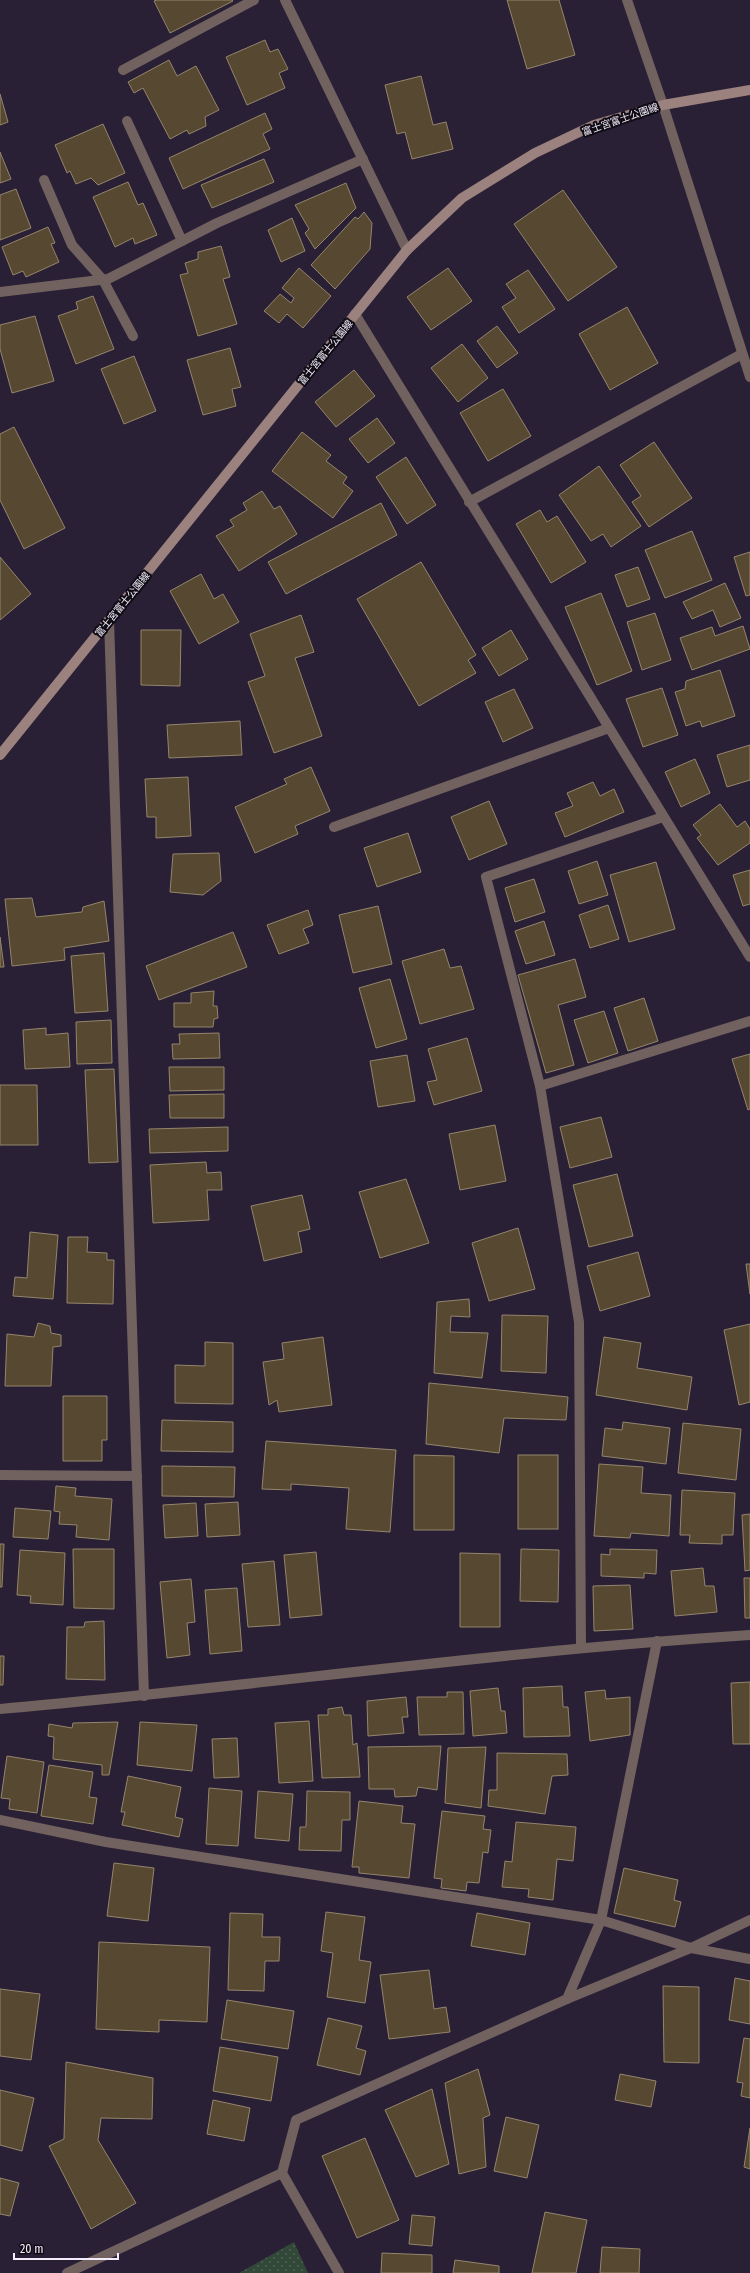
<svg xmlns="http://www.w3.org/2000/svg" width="750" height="2273" viewBox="0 0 750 2273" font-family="'Fira Sans Condensed','Noto Sans JP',sans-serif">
  <defs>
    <pattern id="grass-dots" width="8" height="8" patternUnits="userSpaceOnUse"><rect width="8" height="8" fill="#314737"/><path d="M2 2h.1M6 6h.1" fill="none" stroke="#4f6255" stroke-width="1.8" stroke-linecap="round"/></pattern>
  </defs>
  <rect width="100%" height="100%" fill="#2a2035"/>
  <path fill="url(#grass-dots)" d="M294,2242L308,2273H239Z"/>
  <g fill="#564831" stroke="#94856c">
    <path d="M157,0H232L233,1L170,33L154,1Z"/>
    <path d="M507,0H559L575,55L527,69Z"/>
    <path d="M265,40L270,52L278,49L288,69L279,73L285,88L247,105L226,57Z"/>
    <path d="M169,60L177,76L196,66L219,110L205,117L206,126L189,134L187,130L170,139L143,88L134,93L128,82Z"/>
    <path d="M421,76L433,125L446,122L453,149L412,159L405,132L397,134L385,85Z"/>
    <path d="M0,94L8,122L0,125Z"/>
    <path d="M265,113L272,129L263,134L270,149L183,189L169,158Z"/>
    <path d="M103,124L125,173L98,185L91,178L76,184L70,171L67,173L55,145Z"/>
    <path d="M0,152L11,179L0,183Z"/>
    <path d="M264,159L274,182L212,208L201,185Z"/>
    <path d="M128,182L138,205L143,203L157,235L135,244L133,238L115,247L93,197Z"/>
    <path d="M346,183L356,208L315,249L305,233L309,229L295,205Z"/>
    <path d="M16,189L31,228L0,240V195Z"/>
    <path d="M563,190L617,267L568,301L514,224Z"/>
    <path d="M364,212L372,223L370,249L335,289L311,265L355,217L358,219Z"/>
    <path d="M292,218L305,251L281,262L268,230Z"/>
    <path d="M48,227L55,243L51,244L59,262L26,277L23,271L13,275L2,247Z"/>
    <path d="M221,246L230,277L223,279L237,324L198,336L180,275L188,273L185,263L198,259V252Z"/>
    <path d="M299,268L331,296L303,328L287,314L279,323L264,311L280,294L291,303L294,298L282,288Z"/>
    <path d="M448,268L472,301L431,330L407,297Z"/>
    <path d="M528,270L555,309L519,333L502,307L516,298L506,284Z"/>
    <path d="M93,296L114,349L76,364L58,316L78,309L76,302Z"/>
    <path d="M627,307L658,363L610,390L579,334Z"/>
    <path d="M35,316L54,381L12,393L0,349V325Z"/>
    <path d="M497,326L518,353L497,368L477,341Z"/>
    <path d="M462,344L488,378L458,402L431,368Z"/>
    <path d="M230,348L241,387L232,389L236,406L203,415L187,360Z"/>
    <path d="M134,356L156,411L124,424L101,369Z"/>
    <path d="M354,370L375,396L336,427L315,402Z"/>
    <path d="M503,389L531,436L488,461L460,413Z"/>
    <path d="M377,418L395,443L368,463L349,439Z"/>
    <path d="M14,427L65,528L24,549L0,500V434Z"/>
    <path d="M302,432L331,455L326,461L347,477L343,483L353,491L333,518L272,471Z"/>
    <path d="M654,442L692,498L649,527L632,502L641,496L620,465Z"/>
    <path d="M406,457L436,505L407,524L376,477Z"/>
    <path d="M599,466L641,526L611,547L603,534L591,541L559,495Z"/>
    <path d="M262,491L274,509L280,506L297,534L239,571L216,536L234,526L230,520L247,510L243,503Z"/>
    <path d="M381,503L397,535L286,594L268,562Z"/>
    <path d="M540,510L547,522L557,516L586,562L551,583L516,524Z"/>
    <path d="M692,531L712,580L665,598L645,550Z"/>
    <path d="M750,552V595L746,596L734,557Z"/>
    <path d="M0,557L31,594L0,620Z"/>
    <path d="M421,562L476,655L468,660L476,673L419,706L357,599Z"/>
    <path d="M638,567L650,599L627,607L615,575Z"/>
    <path d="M201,574L214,599L223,594L239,622L199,644L170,591Z"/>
    <path d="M725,583L741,618L720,627L713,610L692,619L683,602Z"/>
    <path d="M601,593L632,671L597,685L565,607Z"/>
    <path d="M655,613L671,660L642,670L627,622Z"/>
    <path d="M301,615L314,652L295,658L322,736L274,753L248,682L265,676L250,634Z"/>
    <path d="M743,626L750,649L692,670L680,638L712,627L715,636Z"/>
    <path d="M141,630H181L180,686L141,685Z"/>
    <path d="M511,630L528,659L499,676L482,648Z"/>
    <path d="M720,670L735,716L702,727L700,721L686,726L675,692L685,689L686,681Z"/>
    <path d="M662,688L678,735L643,747L626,699Z"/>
    <path d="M514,689L533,728L503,742L485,702Z"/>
    <path d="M240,721L242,755L169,758L167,725Z"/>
    <path d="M750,745V780L727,787L717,755Z"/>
    <path d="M695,759L710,793L681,807L665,772Z"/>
    <path d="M311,767L330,811L295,826L298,834L255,853L235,807L287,784L284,779Z"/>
    <path d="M188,777L191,836L156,838V817H147L145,779Z"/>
    <path d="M593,782L600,796L614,789L624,812L565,837L555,813L573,806L567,793Z"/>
    <path d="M489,801L507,844L469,860L451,817Z"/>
    <path d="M720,804L737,827L745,821L750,829V843L718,865L697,838L701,835L693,825Z"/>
    <path d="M408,833L421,872L377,887L364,848Z"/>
    <path d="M219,853L221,881L203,895L170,892L173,854Z"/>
    <path d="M597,861L608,895L579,904L568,871Z"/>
    <path d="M656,862L675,929L629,942L610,875Z"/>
    <path d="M750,870V904L743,906L733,875Z"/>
    <path d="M534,879L545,912L515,922L505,888Z"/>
    <path d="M32,898L36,917L82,912L83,907L104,901L109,941L64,948L65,960L12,966L5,899Z"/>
    <path d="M608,905L619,939L590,948L579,915Z"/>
    <path d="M378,906L392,964L353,973L339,915Z"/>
    <path d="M308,910L313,925L303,929L309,943L279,954L267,925Z"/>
    <path d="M544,921L555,955L526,964L515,931Z"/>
    <path d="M233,932L247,967L159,1000L146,966Z"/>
    <path d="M0,937L4,967H0Z"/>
    <path d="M444,949L450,968L461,966L474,1009L420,1024L402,961Z"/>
    <path d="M104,953L108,1011L75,1013L71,956Z"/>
    <path d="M575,959L586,997L558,1005L574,1065L546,1073L518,975Z"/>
    <path d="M390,979L407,1039L376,1048L359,988Z"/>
    <path d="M214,991L213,1006H217L218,1018L214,1019L213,1027H174V1003H191V993Z"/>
    <path d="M644,998L658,1041L628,1051L614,1008Z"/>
    <path d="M604,1011L618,1053L588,1063L574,1020Z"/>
    <path d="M111,1020L112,1063L77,1064L76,1022Z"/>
    <path d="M46,1028V1035L68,1033L70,1067L25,1069L23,1030Z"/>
    <path d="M219,1033L220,1058L173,1059L172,1044H180L179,1034Z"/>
    <path d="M467,1038L482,1091L434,1105L427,1082L437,1080L428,1049Z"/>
    <path d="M750,1054V1109L748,1110L732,1059Z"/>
    <path d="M407,1055L415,1101L378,1107L370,1061Z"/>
    <path d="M169,1067H224V1090L170,1091Z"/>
    <path d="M114,1069L118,1162L89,1163L85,1070Z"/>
    <path d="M0,1085H37L38,1145H0Z"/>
    <path d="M224,1094V1118H170L169,1095Z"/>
    <path d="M601,1117L612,1157L570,1168L560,1127Z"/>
    <path d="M495,1125L506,1181L460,1190L449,1134Z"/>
    <path d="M228,1127V1151L150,1153L149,1129Z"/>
    <path d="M206,1162L207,1173L221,1172L222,1190H207L209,1220L153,1223L150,1165Z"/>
    <path d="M617,1174L633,1236L589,1247L573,1185Z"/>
    <path d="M406,1179L429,1243L380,1258L359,1192Z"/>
    <path d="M302,1195L310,1229L298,1232L302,1252L264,1261L251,1206Z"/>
    <path d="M518,1228L535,1289L489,1301L472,1243Z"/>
    <path d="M30,1232L58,1235L53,1299L13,1296L15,1277L27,1278Z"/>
    <path d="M68,1237H88L87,1252L107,1253V1260H114L113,1304L67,1303Z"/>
    <path d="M638,1252L650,1296L600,1311L587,1266Z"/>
    <path d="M746,1264H750V1294Z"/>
    <path d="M469,1299L470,1317L451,1316L450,1332L488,1333L482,1378L434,1373L437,1302Z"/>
    <path d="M502,1315L548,1316L546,1373L501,1371Z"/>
    <path d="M38,1323L50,1326L51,1333L61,1335V1346L53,1347L51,1386H5L7,1334L34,1337Z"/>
    <path d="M750,1324V1402L739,1405L724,1330Z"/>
    <path d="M323,1337L332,1405L279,1412L277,1400L269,1405L263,1362L284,1359L282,1343Z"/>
    <path d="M604,1337L641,1343L637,1368L692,1377L687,1410L596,1395Z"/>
    <path d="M205,1342L233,1343V1404L175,1403V1365L205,1366Z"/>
    <path d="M429,1383L568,1397L566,1420L504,1418L499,1453L426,1444Z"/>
    <path d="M63,1396H107V1440H102V1461H63Z"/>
    <path d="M162,1420L233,1422V1452L161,1451Z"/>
    <path d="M623,1422L670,1428L666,1464L602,1456L605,1428L622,1430Z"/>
    <path d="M683,1423L741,1429L736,1480L678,1473Z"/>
    <path d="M266,1441L396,1450L390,1532L346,1529L349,1488L291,1484V1490L262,1489Z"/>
    <path d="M414,1455L454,1456V1530H414Z"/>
    <rect x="518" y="1455" width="40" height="74"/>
    <path d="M599,1464L643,1467L641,1493L671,1495L669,1536L631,1533L630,1538L594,1536Z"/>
    <path d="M162,1466L235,1467L234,1497L162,1496Z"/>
    <path d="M56,1486L76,1488L75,1496L112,1499L109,1540L76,1537L77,1525L59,1524L60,1512L54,1511Z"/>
    <path d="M682,1490L735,1493L733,1535H722V1544L689,1543L690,1535H680Z"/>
    <path d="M238,1502L240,1535L207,1537L205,1504Z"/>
    <path d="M196,1503L198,1536L165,1538L163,1505Z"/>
    <path d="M15,1508L51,1511L48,1539L13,1537Z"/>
    <path d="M750,1514V1570L745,1571L742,1515Z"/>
    <path d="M0,1544H4L2,1587H0Z"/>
    <path d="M73,1549H114V1609L74,1608Z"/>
    <path d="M521,1549L559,1550L558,1602L520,1601Z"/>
    <path d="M610,1549L657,1550L656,1574L644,1573V1578L601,1576V1554L610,1555Z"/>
    <path d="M20,1550L65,1553L63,1605L30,1603L31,1596L17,1595Z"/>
    <path d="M316,1552L322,1615L290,1618L284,1555Z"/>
    <path d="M460,1553L500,1554V1627H460Z"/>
    <path d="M274,1561L280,1625L248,1627L242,1564Z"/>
    <path d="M703,1568L705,1586H714L717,1612L675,1616L671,1571Z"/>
    <path d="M744,1578H750V1618H745Z"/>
    <path d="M191,1579L195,1622L187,1623L190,1655L167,1658L160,1582Z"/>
    <path d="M630,1585L633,1629L594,1631L593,1586Z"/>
    <path d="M237,1588L242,1651L210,1654L205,1590Z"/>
    <path d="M104,1621L105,1680L66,1679L67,1627H84L85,1622Z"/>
    <path d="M0,1656H4L3,1685H0Z"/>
    <path d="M750,1682V1744H733L731,1683Z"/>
    <path d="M562,1686L563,1707H568L570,1736L524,1737L523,1688Z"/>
    <path d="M498,1688L501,1711H505L507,1733L473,1736L470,1691Z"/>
    <path d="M605,1690L606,1699L630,1697V1735L590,1741L585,1692Z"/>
    <path d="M447,1692H463L464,1734L419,1735L417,1697H447Z"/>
    <path d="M406,1697L408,1717H402L404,1733L368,1736L367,1701Z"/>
    <path d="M342,1707L344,1715H351L353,1745L357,1743L360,1777L322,1778L318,1715H328V1709Z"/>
    <path d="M309,1721L313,1781L279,1783L275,1723Z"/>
    <path d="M118,1722L109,1775H102V1765L53,1759L54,1737L48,1736L49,1724L72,1728L73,1723Z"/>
    <path d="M140,1722L197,1725L192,1771L137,1765Z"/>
    <path d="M237,1738L239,1777L214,1778L212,1739Z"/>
    <path d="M441,1746L437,1790L418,1787L416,1796L395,1797L394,1789H369L368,1747Z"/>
    <path d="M486,1747L481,1808L445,1803L448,1748Z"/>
    <path d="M497,1753L567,1754L568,1775L552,1776L545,1814L488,1806L489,1790H497Z"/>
    <path d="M7,1756L44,1762L37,1813L9,1809L10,1799L1,1798Z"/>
    <path d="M49,1765L93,1772L89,1797L97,1798L93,1824L41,1816Z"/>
    <path d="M128,1776L181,1787L175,1817L183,1819L179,1837L122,1825L125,1812H121Z"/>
    <path d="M209,1788L242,1791L238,1846L206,1844Z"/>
    <path d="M258,1791L293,1794L289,1841L255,1838Z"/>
    <path d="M307,1791L350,1792V1820H342L341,1851L299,1850L300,1827H306Z"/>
    <path d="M359,1801L403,1806L401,1823L415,1824L409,1878L359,1873V1867H352Z"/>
    <path d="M442,1811L485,1816L483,1829L491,1830L488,1853L483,1852L479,1883L467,1882L466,1891L441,1888L442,1879L434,1878Z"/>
    <path d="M516,1822L576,1827L573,1861L557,1859L553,1900L528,1897L529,1889L502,1887L505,1861L512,1862Z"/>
    <path d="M114,1863L154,1868L148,1921L107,1916Z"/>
    <path d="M624,1868L678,1880L674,1900L681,1902L675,1927L614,1913Z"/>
    <path d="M326,1912L365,1917L359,1960L371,1962L365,2003L327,1997L333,1953L321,1951Z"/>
    <path d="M230,1913L263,1914L262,1937H280L279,1961H265L264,1991L228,1990Z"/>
    <path d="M477,1913L530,1923L525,1955L471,1946Z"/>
    <path d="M99,1942L210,1947L207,2022L159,2020V2032L96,2029Z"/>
    <path d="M429,1970L434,2009L446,2007L450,2032L389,2039L380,1975Z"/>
    <path d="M735,1978L750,1981V2024L729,2020Z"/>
    <path d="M663,1986L699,1987V2063L664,2062Z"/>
    <path d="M0,1989L40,1994L31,2060L0,2056Z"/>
    <path d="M227,2000L294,2011L288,2049L221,2039Z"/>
    <path d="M328,2018L362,2026L356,2048L366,2051L360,2075L317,2065Z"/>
    <path d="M744,2038L750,2039V2098L741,2096L743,2083L737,2082Z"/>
    <path d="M220,2047L278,2057L271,2101L213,2091Z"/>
    <path d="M66,2062L153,2078L152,2119L101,2118L98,2140L136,2203L91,2229L49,2146L64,2139Z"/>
    <path d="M478,2069L490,2115L483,2118L486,2167L459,2174L445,2083Z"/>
    <path d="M620,2074L656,2081L651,2107L615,2100Z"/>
    <path d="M432,2089L449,2164L416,2177L385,2110Z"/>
    <path d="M0,2090L34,2098L22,2151L0,2145Z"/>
    <path d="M213,2100L250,2108L244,2141L207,2134Z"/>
    <path d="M506,2117L539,2125L527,2178L494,2171Z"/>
    <path d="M750,2128V2169L744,2167Z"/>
    <path d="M365,2138L399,2220L357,2238L322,2156Z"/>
    <path d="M0,2178L19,2183L10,2216L0,2214Z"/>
    <path d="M545,2212L587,2220L576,2273H532Z"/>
    <path d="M412,2215L435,2217L432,2246L409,2244Z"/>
    <path d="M602,2247L640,2249L639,2273H600Z"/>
    <path d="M382,2253L432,2255V2273H381Z"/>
    <path d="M455,2260L499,2266V2273H453Z"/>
  </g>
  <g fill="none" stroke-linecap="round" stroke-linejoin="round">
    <g stroke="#71615f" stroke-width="10">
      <path d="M123,70L254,0"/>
      <path d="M127,121L182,241"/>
      <path d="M44,180L72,245L103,280L133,336"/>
      <path d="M0,292L108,279L217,223L363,159"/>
      <path d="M469,502L742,354"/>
      <path d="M109,620L144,1696"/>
      <path d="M334,827L609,728"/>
      <path d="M540,1086L750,1021"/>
      <path d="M0,1475L137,1476"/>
      <path d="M581,1648L579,1322L540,1086L486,877L663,817"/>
      <path d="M0,1709C250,1687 499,1651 750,1635"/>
      <path d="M0,1820L106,1842L601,1920L691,1948L750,1959"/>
      <path d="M567,1999L601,1920L657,1641"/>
      <path d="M67,2273L282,2173"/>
      <path d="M339,2273L282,2173L296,2120L567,1999L691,1948L750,1920"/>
    </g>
    <g stroke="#71615f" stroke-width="10">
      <path d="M285,0L407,250"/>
      <path d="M627,0L663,105L750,377"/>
      <path d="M355,314L750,957"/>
    </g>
    <path stroke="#9c827f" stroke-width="10" d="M0,755L407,250L462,198L535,153L594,125L663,105L750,90"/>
  </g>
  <g text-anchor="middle" stroke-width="4" stroke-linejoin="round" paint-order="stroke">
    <g font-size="10" fill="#f3edfb" stroke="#100c15">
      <text transform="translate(620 119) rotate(-19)" y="4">富士宮富士公園線</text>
      <text transform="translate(325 352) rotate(-51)" y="4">富士宮富士公園線</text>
      <text transform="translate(122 604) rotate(-51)" y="4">富士宮富士公園線</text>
    </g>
  </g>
  <path d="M14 2253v6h104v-6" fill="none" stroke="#f3edfb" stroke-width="2"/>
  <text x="20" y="2253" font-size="12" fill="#f3edfb" stroke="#100c15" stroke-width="3" paint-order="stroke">20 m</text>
</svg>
